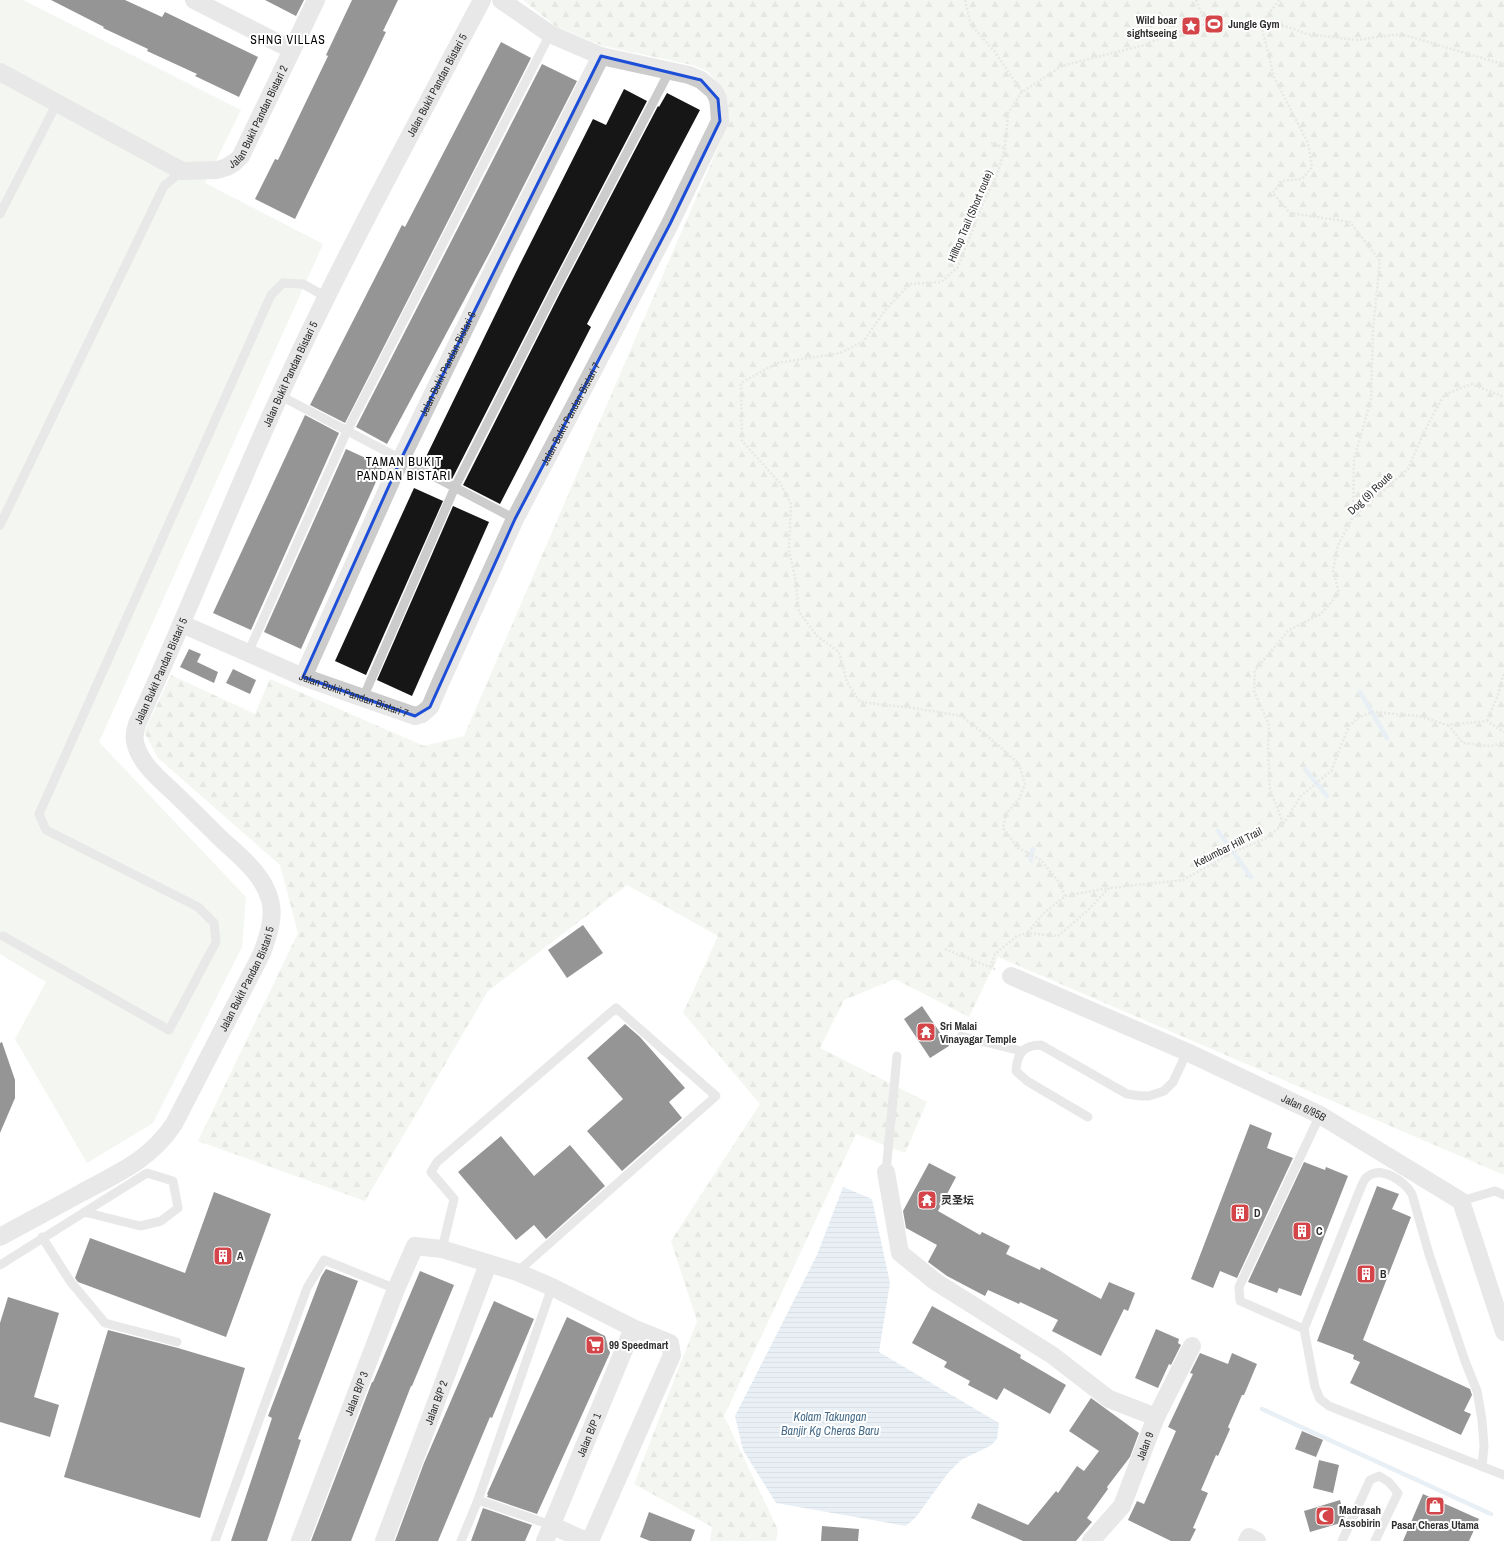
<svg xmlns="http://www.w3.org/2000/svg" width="1504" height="1541" viewBox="0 0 1504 1541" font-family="'Archivo Narrow','Noto Sans SC',sans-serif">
  <defs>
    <pattern id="forest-firs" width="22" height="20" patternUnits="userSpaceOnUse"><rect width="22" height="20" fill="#e5ebdf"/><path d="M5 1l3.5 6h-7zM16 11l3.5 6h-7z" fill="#c5cac0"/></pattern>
    <pattern id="water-rules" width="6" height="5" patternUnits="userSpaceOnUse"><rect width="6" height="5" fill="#cddce9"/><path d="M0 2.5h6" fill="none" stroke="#b0bdc8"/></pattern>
  </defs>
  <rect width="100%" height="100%" fill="#fff"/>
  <path fill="#e5ebdf" d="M0,0H23L241,110L205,183L323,244L99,742L246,897L242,947L153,1123L87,1163L15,1039L46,982L0,954Z"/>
  <path fill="url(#forest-firs)" d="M523,0H1504V1175L998,957L969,1017L895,979L844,1000L820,1048L927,1102L905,1153L856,1134L724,1416L778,1530L776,1541H710L712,1527L634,1484L697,1321L671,1241L760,1104L683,1013L718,936L627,885L488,991L365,1201L198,1141L298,933L280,865L158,758L144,732L171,675L255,714L270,679L424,746L464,736L728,124V103L721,86L707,71L692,65L603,46L555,26Z"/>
  <path fill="url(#water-rules)" d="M843,1187L872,1199L890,1283L879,1352L999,1423L997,1439L990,1446L961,1460L948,1473L916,1517L906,1526L776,1503L743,1450L735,1416L817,1255Z"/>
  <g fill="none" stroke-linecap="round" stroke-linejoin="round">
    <g stroke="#cddce9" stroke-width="4.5">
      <path d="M1360,692L1387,738"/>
      <path d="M1305,769L1327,796"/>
      <path d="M1218,831L1251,877"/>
      <path d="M1031,860V855L1033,849"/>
      <path d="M1262,1409L1491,1514"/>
    </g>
  </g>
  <g fill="#161616">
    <path d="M51,0H125L162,17L165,12L258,57L239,97L195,76L197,74L147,51L148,49L103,28L104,27Z"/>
    <path d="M265,0H304L296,16Z"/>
    <path d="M352,0H398L383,31L386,32L366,74L295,219L255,199L275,159L278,160L328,56L326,55Z"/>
    <path d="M501,42L531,58L345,423L310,405L402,225L405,227Z"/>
    <path d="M542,64L577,81L491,250L387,444L356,427Z"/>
    <path d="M624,89L647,101L550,287L452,479L423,463L519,266L593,119L606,125Z"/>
    <path d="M667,93L700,110L587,324L591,327L500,504L463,485L560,293L658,106L659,107Z"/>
    <path d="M305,415L339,433L251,630L213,613Z"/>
    <path d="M346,449L383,466L301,649L264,632Z"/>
    <path d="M414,488L443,501L366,675L335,661Z"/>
    <path d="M453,506L489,522L412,696L377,680Z"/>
    <path d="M189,649L201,654L197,662L218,672L214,683L180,667Z"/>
    <path d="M233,669L256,680L250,694L226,683Z"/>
    <path d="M583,925L603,953L567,978L548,950Z"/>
    <path d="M922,1006L949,1046L930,1058L904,1019Z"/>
    <path d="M625,1024L640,1037L685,1088L669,1102L682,1118L622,1171L587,1131L623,1099L587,1058Z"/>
    <path d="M2,1042L15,1080V1098L0,1133V1043Z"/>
    <path d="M1250,1124L1272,1133L1267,1148L1293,1158L1237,1278L1220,1271L1213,1288L1191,1279Z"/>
    <path d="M501,1136L534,1176L570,1145L605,1186L546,1239L534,1225L516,1240L458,1172Z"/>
    <path d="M1304,1162L1325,1170L1326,1167L1348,1176L1301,1296L1279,1288L1277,1293L1248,1282Z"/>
    <path d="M929,1163L956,1177L938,1211L980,1235L982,1232L1010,1246L1006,1254L1040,1270L1041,1267L1101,1299L1109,1282L1135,1293L1128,1311L1124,1309L1101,1356L1052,1331L1058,1320L1020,1302L1019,1304L988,1290L985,1296L947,1276L928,1262L937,1245L906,1228L903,1211Z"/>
    <path d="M1377,1186L1399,1194L1392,1209L1411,1217L1363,1340L1470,1389L1472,1395L1464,1411L1471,1414L1461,1435L1350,1383L1360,1362L1353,1359L1354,1355L1317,1341Z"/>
    <path d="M214,1192L271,1214L226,1337L78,1282L75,1278L90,1238L185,1273Z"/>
    <path d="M326,1269L358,1281L298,1439L301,1440L267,1541H231L272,1418L268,1416L321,1277Z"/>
    <path d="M420,1271L454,1285L412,1386H411L351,1541H311L372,1382H373Z"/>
    <path d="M8,1297L59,1313L34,1397L59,1405L50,1437L0,1422V1323Z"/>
    <path d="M494,1301L534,1319L492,1418L490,1417L438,1541H395L424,1463Z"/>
    <path d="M932,1306L1021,1355L1020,1358L1066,1385L1050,1414L1004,1388L997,1400L968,1385L970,1381L944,1367L947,1362L912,1343Z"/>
    <path d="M567,1317L605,1336L610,1353L537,1514L487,1497L488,1495L487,1494Z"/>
    <path d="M1156,1329L1179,1339L1178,1343L1181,1345L1171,1365L1169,1364L1158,1388L1135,1378Z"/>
    <path d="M108,1330L178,1348L245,1368L200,1518L64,1477Z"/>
    <path d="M1200,1353L1228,1364L1232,1353L1257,1364L1244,1395H1242L1228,1427L1230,1429L1218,1456L1216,1455L1201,1490L1208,1493L1193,1528L1196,1529L1190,1541H1171L1128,1520L1137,1501L1144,1504L1176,1431L1168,1427L1193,1374L1190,1373Z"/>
    <path d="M1091,1398L1139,1433L1130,1457L1107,1487L1108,1489L1087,1518L1092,1522L1076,1541H1023L971,1518L978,1503L1028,1525L1056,1491L1058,1493L1077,1466L1084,1471L1099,1451L1069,1431Z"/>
    <path d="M1302,1431L1323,1440L1316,1457L1295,1449Z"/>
    <path d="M1319,1460L1339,1465L1333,1493L1313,1488Z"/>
    <path d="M1423,1494L1479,1519L1469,1541H1403Z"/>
    <path d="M1340,1500L1345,1519L1344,1522L1310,1532L1304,1511Z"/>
    <path d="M483,1508L532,1525L525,1541H471Z"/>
    <path d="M649,1512L695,1530L691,1541H650L640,1537Z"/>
    <path d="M822,1526L859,1529L858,1541H821Z"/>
  </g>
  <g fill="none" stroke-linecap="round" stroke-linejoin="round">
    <g stroke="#ccc" stroke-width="2.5" stroke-dasharray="2 2" stroke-linecap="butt">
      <path d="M965,0L971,25L995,52L1022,92"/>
      <path d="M1196,0L1206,24"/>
      <path d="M1279,0L1261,24L1274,77L1308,143L1312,167L1302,179L1281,181L1273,193L1290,213L1350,222L1380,261L1373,329L1371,400L1354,459L1353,517"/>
      <path d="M991,143L1005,148"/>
      <path d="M1487,721L1498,695L1504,672"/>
      <path d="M1448,725L1463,743L1489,746L1504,743"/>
      <path d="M1283,823L1270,789L1268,748L1269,725L1254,691L1255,670L1289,630L1321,614L1339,593L1333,570L1338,545L1353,517L1408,469L1424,432L1444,395L1471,384L1504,397"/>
      <path d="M1065,896L1058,881L1041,860L1018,848L1003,828L1006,814L1019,799L1025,784L1019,764L998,745L962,716L913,708L860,702L847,682L839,652L817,636L799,612L795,578L789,550L791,504L780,483L742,441L741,383L777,363L840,353L863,342L886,309L910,284L941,282L958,267L984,201L997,175L1005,148L1008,113L1022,92L1062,66L1144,45L1171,34L1206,24H1261L1288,27L1307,34L1356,40L1401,34L1499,63H1504"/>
      <path d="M1028,932L1043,914L1065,896L1109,888"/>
      <path d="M945,949L997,970"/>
      <path d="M990,967L995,954L1017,936L1027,933L1058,936L1087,911L1109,888L1183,880L1233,852L1267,838L1283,824L1301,796L1331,771L1349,726L1359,717L1373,712L1419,716L1447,725L1487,721L1504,732"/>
    </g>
    <g stroke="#ccc" stroke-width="9">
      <path d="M0,214L57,103"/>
      <path d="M279,395L515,519"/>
      <path d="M0,525L164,186L182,171"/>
      <path d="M248,653L347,431L550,34"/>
      <path d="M363,698L455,487L555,290L669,72"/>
      <path d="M3,936L169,1030L216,942L214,923L198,907L46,830L39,814L271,295L283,283L303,284L326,297"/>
      <path d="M961,1036L1022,1051"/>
      <path d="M1320,1115L1239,1287L1240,1301L1304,1329L1315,1387L1320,1399L1329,1406L1504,1475"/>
      <path d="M1088,1117L1027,1081L1016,1071C1017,1054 1023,1045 1041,1045L1127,1094L1141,1096H1149L1164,1091L1173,1082L1187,1052"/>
      <path d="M886,1172L897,1056"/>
      <path d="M1461,1201L1495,1191L1504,1195"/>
      <path d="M42,1237L70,1281L105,1323L177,1342"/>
      <path d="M442,1249L454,1199L431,1172L437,1162L616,1008L716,1096L517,1272"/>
      <path d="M0,1265L147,1173L173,1181L178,1208L161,1221L140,1226L84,1212"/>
      <path d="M1304,1329L1359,1192C1361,1188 1363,1181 1366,1178C1380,1164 1404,1181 1412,1194L1429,1254L1465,1361L1477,1391L1482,1420L1484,1446L1482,1467"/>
      <path d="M478,1500L551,1525"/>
      <path d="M215,1541L307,1288L324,1260L396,1289"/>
      <path d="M461,1541L478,1500L552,1287"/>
      <path d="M1342,1541L1370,1480L1379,1476L1389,1482L1398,1493L1375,1541"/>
    </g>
    <g stroke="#ccc" stroke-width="18">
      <path d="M194,0L292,50"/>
      <path id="s1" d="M0,72L182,171L217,170L227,167L235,162L241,156L316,0"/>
      <path id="s2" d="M182,624L303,677L415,716L422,714L430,707L442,679L515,519L670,224L720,121L719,107L718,99L714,91L701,80L689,75L601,56L550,34L501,0"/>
      <path id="s3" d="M303,677L401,459L497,262L601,56"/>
      <path id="s4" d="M1011,976L1187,1052L1320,1115L1461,1201L1504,1332"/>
      <path d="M886,1172L900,1253L936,1282L1052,1355L1109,1399L1156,1417"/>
      <path id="s5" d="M0,1237C27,1222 54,1208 81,1193C118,1173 150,1160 174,1124L262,953C268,936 275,917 270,900C263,873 238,855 219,837C202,820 186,804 169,788C155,775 139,761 135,742C134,736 135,730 137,724C187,616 230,504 280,395C341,260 413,131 482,0"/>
      <path d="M551,1525L586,1541"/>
      <path id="s6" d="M300,1541L396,1289L415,1246L442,1249L517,1272L552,1287L633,1328L670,1343L672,1355L590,1541"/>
      <path id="s7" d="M384,1541L488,1264"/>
      <path id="s8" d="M545,1541L633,1328"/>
      <path id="s9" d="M1091,1541L1122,1506L1156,1417L1192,1346"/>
      <path d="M1247,1541L1249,1537L1257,1541"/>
    </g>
  </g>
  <path d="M0 0H1504V1541H0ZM601,56L701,80L718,99L720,121L670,224L515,519L430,707L415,716L303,677L401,459Z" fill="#fff" fill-opacity=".55" fill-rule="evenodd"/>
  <path fill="none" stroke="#1d4ed8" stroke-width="3" stroke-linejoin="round" d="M601,56L701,80L718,99L720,121L670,224L515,519L430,707L415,716L303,677L401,459Z"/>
  <defs>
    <g id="stadium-square" transform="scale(1)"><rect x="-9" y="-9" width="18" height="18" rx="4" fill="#d34548" stroke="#fff"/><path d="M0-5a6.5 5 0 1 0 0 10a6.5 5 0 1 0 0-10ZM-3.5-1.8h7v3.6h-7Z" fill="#fff"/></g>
    <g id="sight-square" transform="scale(1)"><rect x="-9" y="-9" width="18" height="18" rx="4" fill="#d34548" stroke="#fff"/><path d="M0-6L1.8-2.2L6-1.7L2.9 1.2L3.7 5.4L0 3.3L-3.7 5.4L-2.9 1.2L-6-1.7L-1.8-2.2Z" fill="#fff"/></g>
    <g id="temple-square" transform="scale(1)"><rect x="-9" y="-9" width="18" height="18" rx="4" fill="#d34548" stroke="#fff"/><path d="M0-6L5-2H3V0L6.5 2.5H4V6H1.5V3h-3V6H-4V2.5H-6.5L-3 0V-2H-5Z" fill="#fff"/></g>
    <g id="building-square" transform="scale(1)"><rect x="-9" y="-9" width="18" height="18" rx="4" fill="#d34548" stroke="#fff"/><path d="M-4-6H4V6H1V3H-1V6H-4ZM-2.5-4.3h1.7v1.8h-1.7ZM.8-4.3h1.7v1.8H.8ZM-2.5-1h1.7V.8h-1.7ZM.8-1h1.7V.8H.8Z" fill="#fff"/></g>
    <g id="supermarket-square" transform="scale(1)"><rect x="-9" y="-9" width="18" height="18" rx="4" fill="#d34548" stroke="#fff"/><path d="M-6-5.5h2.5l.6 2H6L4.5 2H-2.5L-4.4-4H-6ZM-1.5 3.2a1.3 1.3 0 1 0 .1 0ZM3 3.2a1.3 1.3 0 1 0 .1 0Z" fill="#fff"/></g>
    <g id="shop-square" transform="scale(1)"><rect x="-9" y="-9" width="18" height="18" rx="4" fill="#d34548" stroke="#fff"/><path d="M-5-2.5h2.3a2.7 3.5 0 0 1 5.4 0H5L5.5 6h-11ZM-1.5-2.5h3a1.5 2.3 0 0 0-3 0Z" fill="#fff"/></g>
    <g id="mosque-square" transform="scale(1)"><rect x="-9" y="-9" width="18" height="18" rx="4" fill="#d34548" stroke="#fff"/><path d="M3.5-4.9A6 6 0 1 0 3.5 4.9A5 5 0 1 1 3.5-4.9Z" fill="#fff"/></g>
  </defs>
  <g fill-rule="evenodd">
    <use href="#stadium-square" x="1214" y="24"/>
    <use href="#sight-square" x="1191" y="26"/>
    <use href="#temple-square" x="926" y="1032"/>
    <use href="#temple-square" x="927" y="1200"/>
    <use href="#building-square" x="1240" y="1213"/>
    <use href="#building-square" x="1302" y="1231"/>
    <use href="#building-square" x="223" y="1256"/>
    <use href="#building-square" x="1366" y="1274"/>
    <use href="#supermarket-square" x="595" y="1345"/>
    <use href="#shop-square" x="1435" y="1506"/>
    <use href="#mosque-square" x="1325" y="1516"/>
  </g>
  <g text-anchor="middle" stroke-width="4" stroke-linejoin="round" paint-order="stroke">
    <g font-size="11" font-weight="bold" fill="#2f2f2f" stroke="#fff" text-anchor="start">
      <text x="1177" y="24" text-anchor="end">Wild boar<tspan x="1177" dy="13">sightseeing</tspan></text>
      <text x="1228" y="28">Jungle Gym</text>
      <text x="940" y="1030">Sri Malai<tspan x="940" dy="13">Vinayagar Temple</tspan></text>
      <text x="941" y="1204">灵圣坛</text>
      <text x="1254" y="1217">D</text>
      <text x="1316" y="1235">C</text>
      <text x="237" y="1260">A</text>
      <text x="1380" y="1278">B</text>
      <text x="609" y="1349">99 Speedmart</text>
      <text x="1339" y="1514">Madrasah<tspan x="1339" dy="13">Assobirin</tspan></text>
      <text x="1435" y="1529" text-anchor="middle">Pasar Cheras Utama</text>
    </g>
    <g font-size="11" fill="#2f2f2f" stroke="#fff">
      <text dy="4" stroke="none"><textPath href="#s5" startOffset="1391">Jalan Bukit Pandan Bistari 5</textPath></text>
      <text dy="4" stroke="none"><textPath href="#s1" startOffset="313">Jalan Bukit Pandan Bistari 2</textPath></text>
      <text transform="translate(970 216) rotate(-67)" y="4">Hilltop Trail (Short route)</text>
      <text dy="4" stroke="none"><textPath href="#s3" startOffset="345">Jalan Bukit Pandan Bistari 6</textPath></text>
      <text dy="4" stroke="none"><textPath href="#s5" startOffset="1067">Jalan Bukit Pandan Bistari 5</textPath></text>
      <text dy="4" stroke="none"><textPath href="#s2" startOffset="594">Jalan Bukit Pandan Bistari 7</textPath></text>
      <text transform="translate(1370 493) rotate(-43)" y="4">Dog (9) Route</text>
      <text dy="4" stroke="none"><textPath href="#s5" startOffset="743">Jalan Bukit Pandan Bistari 5</textPath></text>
      <text dy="4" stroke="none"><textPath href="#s2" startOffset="186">Jalan Bukit Pandan Bistari 7</textPath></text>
      <text transform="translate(1228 847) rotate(-27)" y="4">Ketumbar Hill Trail</text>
      <text dy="4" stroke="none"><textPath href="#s5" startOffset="372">Jalan Bukit Pandan Bistari 5</textPath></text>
      <text dy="4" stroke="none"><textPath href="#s4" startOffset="321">Jalan 6/95B</textPath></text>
      <text dy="4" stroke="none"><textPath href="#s6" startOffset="158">Jalan B/P 3</textPath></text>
      <text dy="4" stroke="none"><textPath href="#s7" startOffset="148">Jalan B/P 2</textPath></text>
      <text dy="4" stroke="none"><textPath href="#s8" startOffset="115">Jalan B/P 1</textPath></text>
      <text dy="4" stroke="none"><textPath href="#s9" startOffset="111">Jalan 9</textPath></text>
    </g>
    <g font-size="12" letter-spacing="1" fill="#000" stroke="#fff">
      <text x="288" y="44">SHNG VILLAS</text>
      <text x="404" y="466">TAMAN BUKIT<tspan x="404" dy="14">PANDAN BISTARI</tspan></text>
    </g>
    <g font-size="12" font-style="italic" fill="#466b89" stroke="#fff">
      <text x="830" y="1421">Kolam Takungan<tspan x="830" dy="14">Banjir Kg Cheras Baru</tspan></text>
    </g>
  </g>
</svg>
